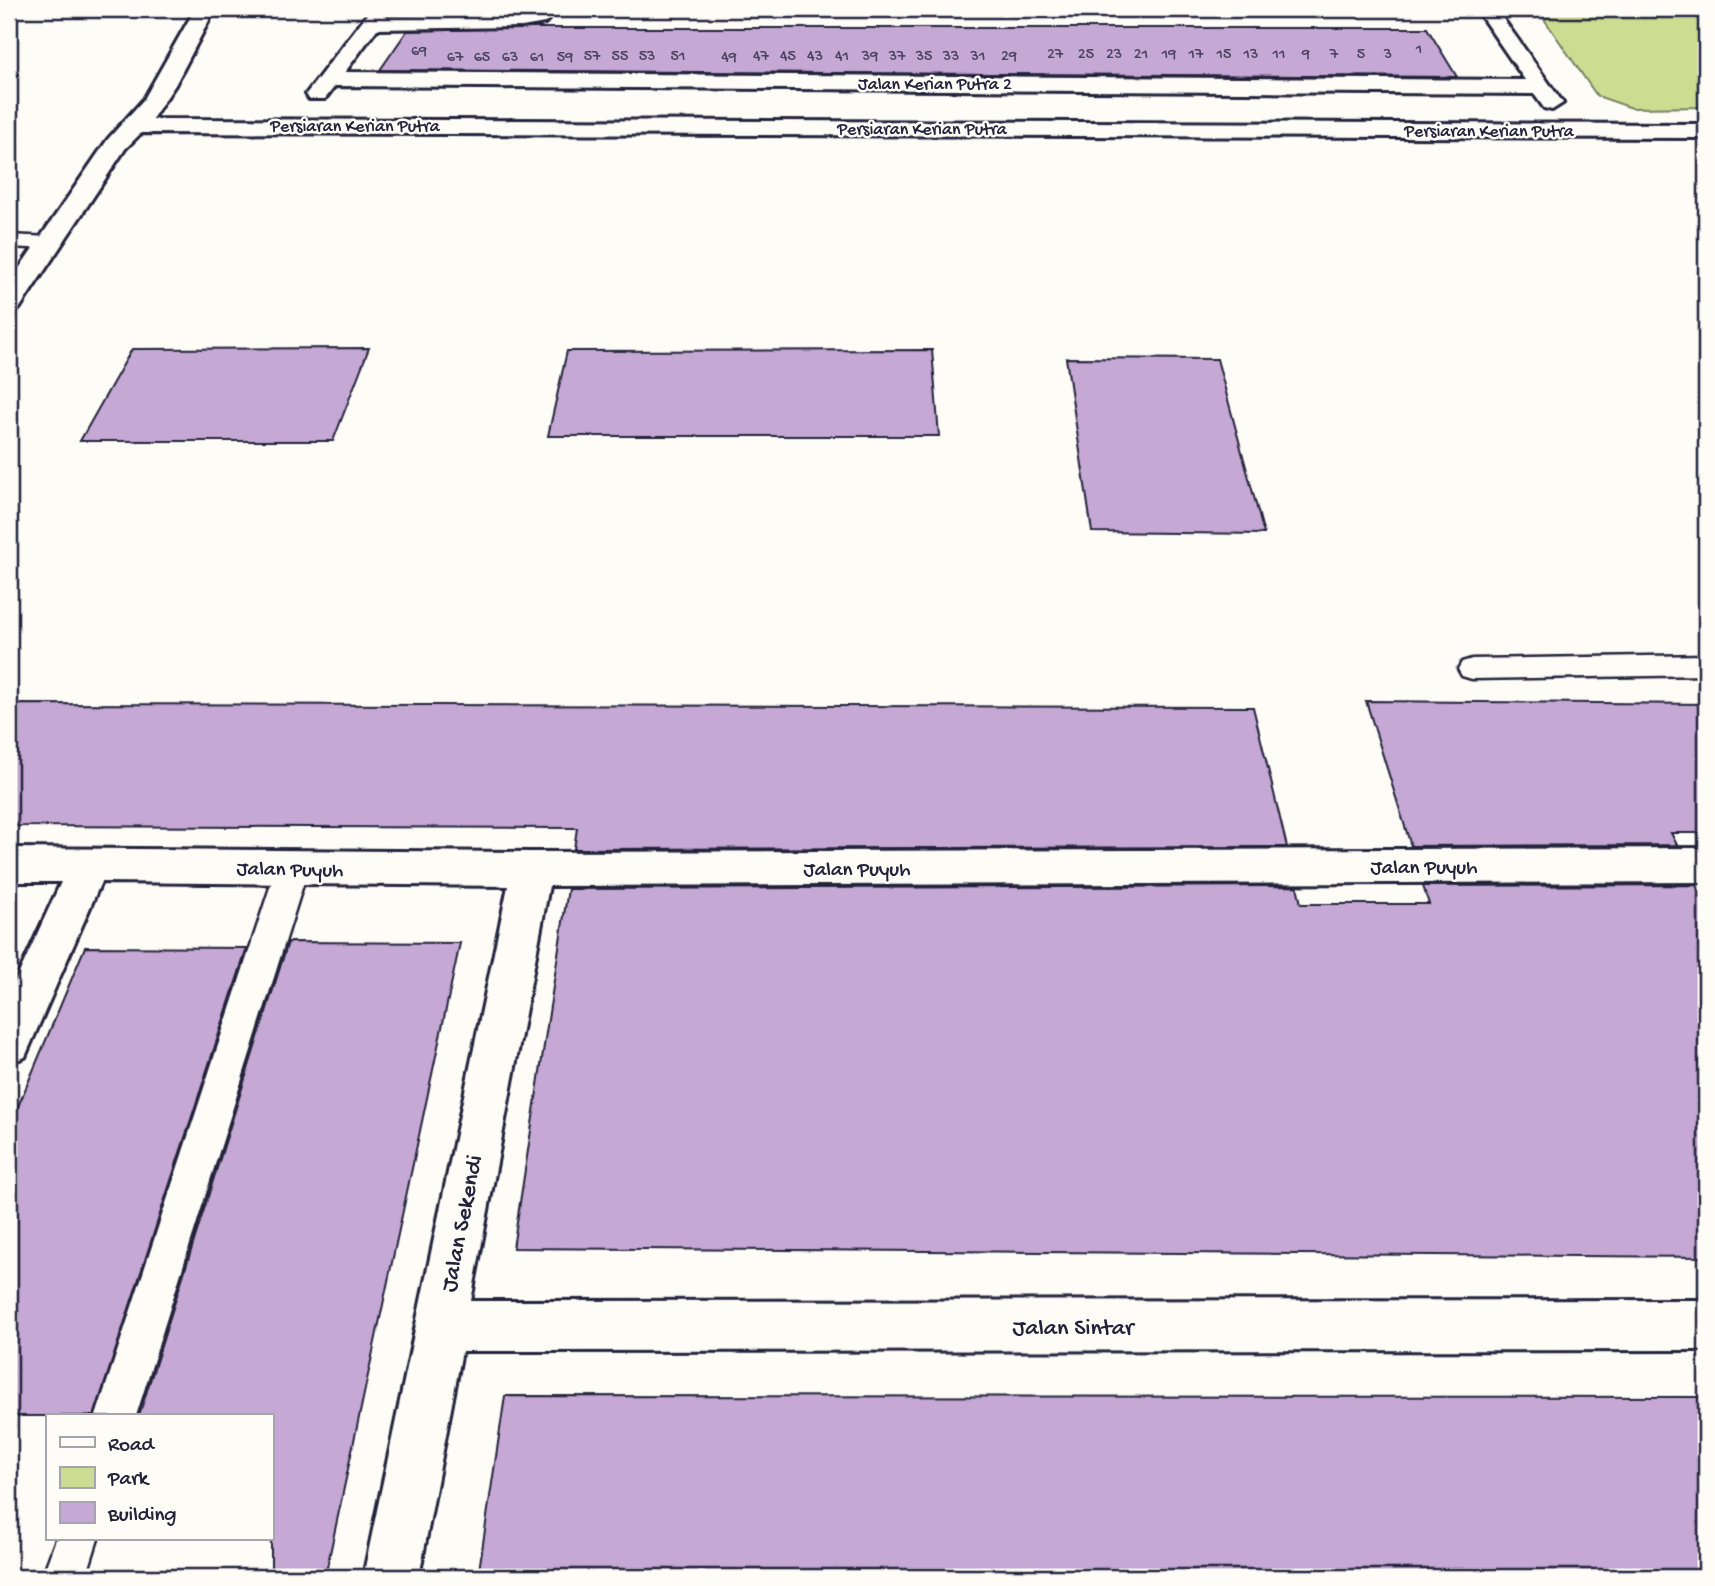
<svg xmlns="http://www.w3.org/2000/svg" width="1715" height="1586" viewBox="0 0 1715 1586" font-family="'Gochi Hand',sans-serif">
  <rect width="100%" height="100%" fill="#fdfcf7"/>
  <filter id="ink" filterUnits="userSpaceOnUse"><feTurbulence type="fractalNoise" baseFrequency=".0143" numOctaves="2"/><feDisplacementMap in="SourceGraphic" scale="14" xChannelSelector="R" yChannelSelector="G"/><feConvolveMatrix kernelMatrix="1 2 1 2 8 2 1 2 1" color-interpolation-filters="sRGB"/></filter>
  <g filter="url(#ink)">
    <path fill="#ccdc90" stroke="#777f66" stroke-width="2" d="M1557,9H1706V107L1632,108L1597,96L1544,19Z"/>
    <g fill="#c5a8d4" stroke="#22223b" stroke-width="2">
      <path d="M422,9H501L499,13L418,14Z"/>
      <path d="M531,28H1427L1457,77L380,70L407,31Z"/>
      <path d="M369,348L333,441H80L132,349Z"/>
      <path d="M932,350L939,436H548L567,351Z"/>
      <path d="M1066,358L1217,359L1264,534L1092,532Z"/>
      <path d="M1366,701L1706,704V833H1671L1677,845L1411,846Z"/>
      <path d="M9,704L1253,707L1287,847L574,849L577,828L9,826Z"/>
      <path d="M1696,885L1706,906V1257L513,1248L568,889L1297,886L1301,904H1429L1423,886Z"/>
      <path d="M288,942L460,943L325,1577H271V1416H139Z"/>
      <path d="M85,947L247,948L94,1416H9V1128Z"/>
      <path d="M505,1396L1706,1397V1577H478Z"/>
    </g>
    <g fill="none" stroke-linecap="round" stroke-linejoin="round">
      <g stroke="#22223b" stroke-width="5">
        <g id="service">
          <path d="M9,235L50,237L60,243L50,249L9,247Z"/>
          <path d="M1706,655V675L1472,679L1462,676L1458,669L1462,662L1472,659Z"/>
          <path d="M292,856L303,860L308,869L136,1416H96L276,869L281,860Z"/>
          <path d="M56,1539H98L86,1577H42Z"/>
        </g>
      </g>
      <g stroke="#22223b" stroke-width="6">
        <g id="minor">
          <path d="M195,9H215L175,85L152,119L1706,124V138L141,133L125,149L19,309L9,311V283L108,139L144,99Z"/>
          <path d="M371,9H391L386,17L522,15L532,14L536,9H558L545,23L522,27L377,29L345,72L1525,80L1476,9H1496L1563,103L1552,110L1544,108L1534,94L335,86L325,99H309L306,94Z"/>
          <path d="M9,848L532,852L1706,848V882L549,886L471,1301L1706,1300V1350L462,1351L419,1577H363L508,886L101,882L25,1057L9,1063V995L61,882H9Z"/>
        </g>
      </g>
      <use href="#service" fill="#fdfcf7" fill-rule="evenodd"/>
      <use href="#minor" fill="#fdfcf7" fill-rule="evenodd"/>
    </g>
  </g>
  <g text-anchor="middle" stroke-width="5" stroke-linejoin="round" paint-order="stroke">
    <g font-size="16" fill="#4b4461">
      <text x="1419" y="53">1</text>
      <text x="419" y="55">69</text>
      <text x="1055" y="58">27</text>
      <text x="1086" y="58">25</text>
      <text x="1114" y="58">23</text>
      <text x="1141" y="58">21</text>
      <text x="1169" y="58">19</text>
      <text x="1196" y="58">17</text>
      <text x="1224" y="58">15</text>
      <text x="1251" y="58">13</text>
      <text x="1279" y="58">11</text>
      <text x="1306" y="58">9</text>
      <text x="1334" y="58">7</text>
      <text x="1361" y="58">5</text>
      <text x="1388" y="58">3</text>
      <text x="592" y="60">57</text>
      <text x="620" y="60">55</text>
      <text x="647" y="60">53</text>
      <text x="678" y="60">51</text>
      <text x="761" y="60">47</text>
      <text x="788" y="60">45</text>
      <text x="815" y="60">43</text>
      <text x="842" y="60">41</text>
      <text x="870" y="60">39</text>
      <text x="897" y="60">37</text>
      <text x="924" y="60">35</text>
      <text x="951" y="60">33</text>
      <text x="978" y="60">31</text>
      <text x="1009" y="60">29</text>
      <text x="455" y="61">67</text>
      <text x="482" y="61">65</text>
      <text x="510" y="61">63</text>
      <text x="537" y="61">61</text>
      <text x="565" y="61">59</text>
      <text x="729" y="61">49</text>
    </g>
    <g font-size="18" fill="#22223b" stroke="#fdfcf7">
      <text x="935" y="89">Jalan Kerian Putra 2</text>
      <text x="355" y="131">Persiaran Kerian Putra</text>
      <text x="922" y="134">Persiaran Kerian Putra</text>
      <text x="1489" y="136">Persiaran Kerian Putra</text>
    </g>
    <g font-size="21" fill="#22223b" stroke="#fdfcf7">
      <text x="1424" y="873">Jalan Puyuh</text>
      <text transform="translate(290 868) rotate(1)" y="7">Jalan Puyuh</text>
      <text x="857" y="875">Jalan Puyuh</text>
    </g>
    <g font-size="24" fill="#22223b" stroke="#fdfcf7">
      <text transform="translate(460 1223) rotate(-79)" y="8">Jalan Sekendi</text>
      <text x="1073" y="1334">Jalan Sintar</text>
    </g>
  </g>
  <rect width="1715" height="1586" fill="none" stroke="#fdfcf7" stroke-width="35"/>
  <rect x="18" y="18" width="1680" height="1551" fill="none" stroke="#22223b" stroke-width="2.5" filter="url(#ink)"/>
  <rect x="46" y="1414" width="228" height="126" fill="#fdfcf7" stroke="#a5a5ac" stroke-width="2"/>
  <rect x="60" y="1437" width="35" height="10" fill="#fdfcf7" stroke="#a5a5ac" stroke-width="2"/>
  <text x="108" y="1450" font-size="21" fill="#22223b">Road</text>
  <rect x="60" y="1467" width="35" height="21" fill="#ccdc90" stroke="#a5a5ac" stroke-width="2"/>
  <text x="108" y="1484" font-size="21" fill="#22223b">Park</text>
  <rect x="60" y="1502" width="35" height="21" fill="#c5a8d4" stroke="#a5a5ac" stroke-width="2"/>
  <text x="108" y="1520" font-size="21" fill="#22223b">Building</text>
</svg>
